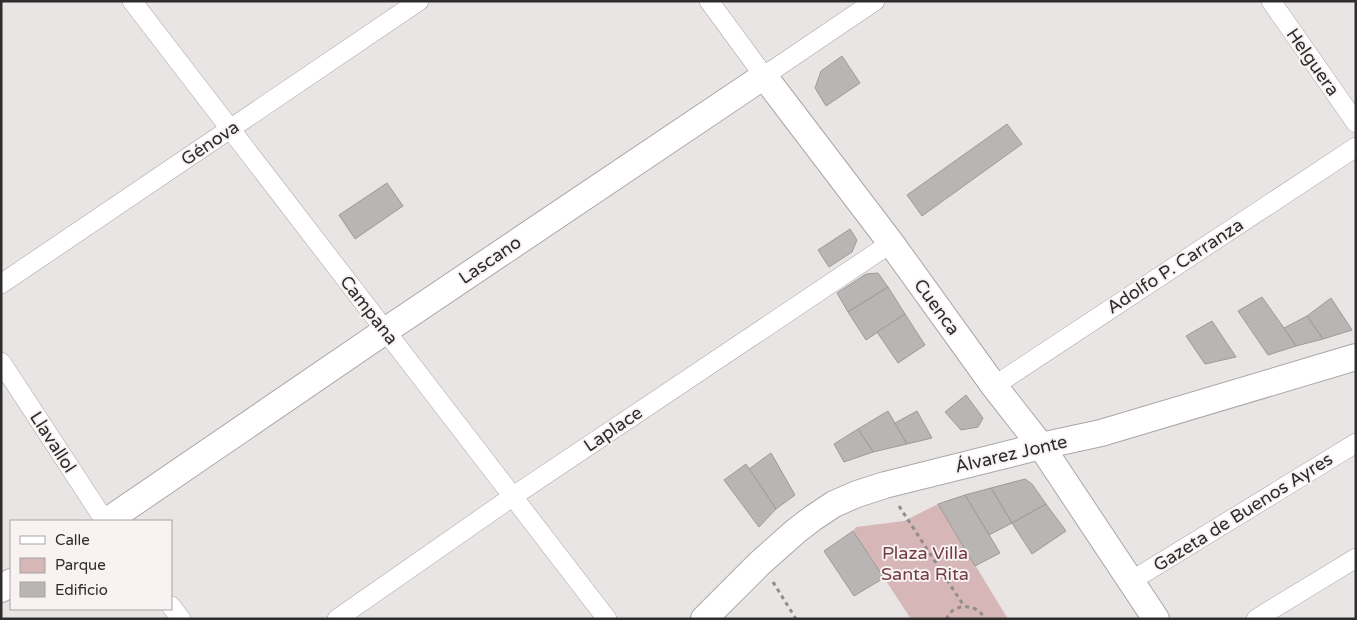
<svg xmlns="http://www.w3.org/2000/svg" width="1357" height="620" viewBox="0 0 1357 620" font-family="'Varela Round',sans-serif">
  <rect width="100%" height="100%" fill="#eae5e5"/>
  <path fill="#d7b6b8" d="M938,504L1008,619H911L853,531L856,527L904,521Z"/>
  <g fill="#bab5b5" stroke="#9f999a">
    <path d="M842,56L860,83L826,106L815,88L821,71Z"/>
    <path d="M1007,124L1022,144L922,216L907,195Z"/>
    <path d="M387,183L403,206L355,239L339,215Z"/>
    <path d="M850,229L857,240L852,252L829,267L818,250Z"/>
    <path d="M878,273L888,287L848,312L837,293L866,274Z"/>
    <path d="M888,287L905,314L866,340L848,312Z"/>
    <path d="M1262,297L1284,328L1296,346L1268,355L1238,311Z"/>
    <path d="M1331,298L1352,330L1323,339L1307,316Z"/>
    <path d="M905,314L925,345L898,363L877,332Z"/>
    <path d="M1307,316L1323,339L1296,346L1284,328Z"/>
    <path d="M1212,321L1236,357L1205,364L1186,336Z"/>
    <path d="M966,395L983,418L978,427L961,430L945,412Z"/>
    <path d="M888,411L907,444L873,452L858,429Z"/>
    <path d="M917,411L932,438L907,444L895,423Z"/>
    <path d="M858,429L873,452L844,462L834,444Z"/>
    <path d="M771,453L795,495L776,509L749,469Z"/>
    <path d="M746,464L776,509L759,527L724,480Z"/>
    <path d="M1025,479L1032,484L1046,504L1012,523L991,488Z"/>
    <path d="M991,488L1012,523L989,535L965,495Z"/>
    <path d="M965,495L1000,553L975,566L938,504Z"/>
    <path d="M1046,504L1066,531L1032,554L1012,523Z"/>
    <path d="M853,531L884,578L854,596L824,551Z"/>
  </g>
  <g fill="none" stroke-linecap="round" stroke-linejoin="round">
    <g stroke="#aba6a6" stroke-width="20">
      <g id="street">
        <path d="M132,1L607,619"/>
        <path d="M709,1L764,76L875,1"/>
        <path d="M1271,1L1356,123"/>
        <path d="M1,284L419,1"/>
        <path d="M1,362L105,521"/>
        <path d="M994,386L1356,147"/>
        <path d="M1131,581L1356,443"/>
        <path d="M171,606L181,619"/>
        <path d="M337,619L512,497L891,243"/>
        <path d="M1256,619L1356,558"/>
      </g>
    </g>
    <g stroke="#aba6a6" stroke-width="28">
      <g id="secondary">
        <path d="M107,521L385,331L764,76L891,243L994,386L1041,446L1156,619"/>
        <path d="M1,589L11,582"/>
        <path d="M704,619L760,563L796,531L813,518L834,504L857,494L885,485L1041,446L1101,433L1356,357"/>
      </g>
    </g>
    <g stroke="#908d8d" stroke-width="3" stroke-dasharray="4 4" stroke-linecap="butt">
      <path d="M899,506L964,606"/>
      <path d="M773,582L796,619"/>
      <path d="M946,619C949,615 951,611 955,609C966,604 979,607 985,619"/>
    </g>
    <use href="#street" stroke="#fff" stroke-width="19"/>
    <use href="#secondary" stroke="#fff" stroke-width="26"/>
  </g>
  <g text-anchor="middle" stroke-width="4" stroke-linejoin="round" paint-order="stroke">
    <g font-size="18" fill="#2e2c2c" stroke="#f8f2f2">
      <text transform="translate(1313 62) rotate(55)" y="6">Helguera</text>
      <text transform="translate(210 143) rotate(-34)" y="6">Génova</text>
      <text transform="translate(490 260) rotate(-34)" y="6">Lascano</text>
      <text transform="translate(1175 266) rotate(-33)" y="6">Adolfo P. Carranza</text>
      <text transform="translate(937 307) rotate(54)" y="6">Cuenca</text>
      <text transform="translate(369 310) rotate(52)" y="6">Campana</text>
      <text transform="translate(613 429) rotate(-34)" y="6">Laplace</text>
      <text transform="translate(53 442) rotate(57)" y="6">Llavallol</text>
      <text transform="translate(1011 454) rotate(-13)" y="6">Álvarez Jonte</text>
      <text transform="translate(1243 512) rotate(-32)" y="6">Gazeta de Buenos Ayres</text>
    </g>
    <g font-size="18" fill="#733c43" stroke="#f8f2f2">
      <text x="925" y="559">Plaza Villa<tspan x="925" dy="21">Santa Rita</tspan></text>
    </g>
  </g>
  <rect width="1357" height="620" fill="none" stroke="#2e2c2c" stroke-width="5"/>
  <rect x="10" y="520" width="162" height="90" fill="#f8f2f2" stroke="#a7a3a3"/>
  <rect x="20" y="536" width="25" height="8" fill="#ffffff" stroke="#a7a3a3"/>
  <text x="55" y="545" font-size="15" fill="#2e2c2c">Calle</text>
  <rect x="20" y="558" width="25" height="15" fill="#d7b6b8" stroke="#a7a3a3"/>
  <text x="55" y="570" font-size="15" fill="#2e2c2c">Parque</text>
  <rect x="20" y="582" width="25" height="15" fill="#bab5b5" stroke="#a7a3a3"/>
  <text x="55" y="595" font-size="15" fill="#2e2c2c">Edificio</text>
</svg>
